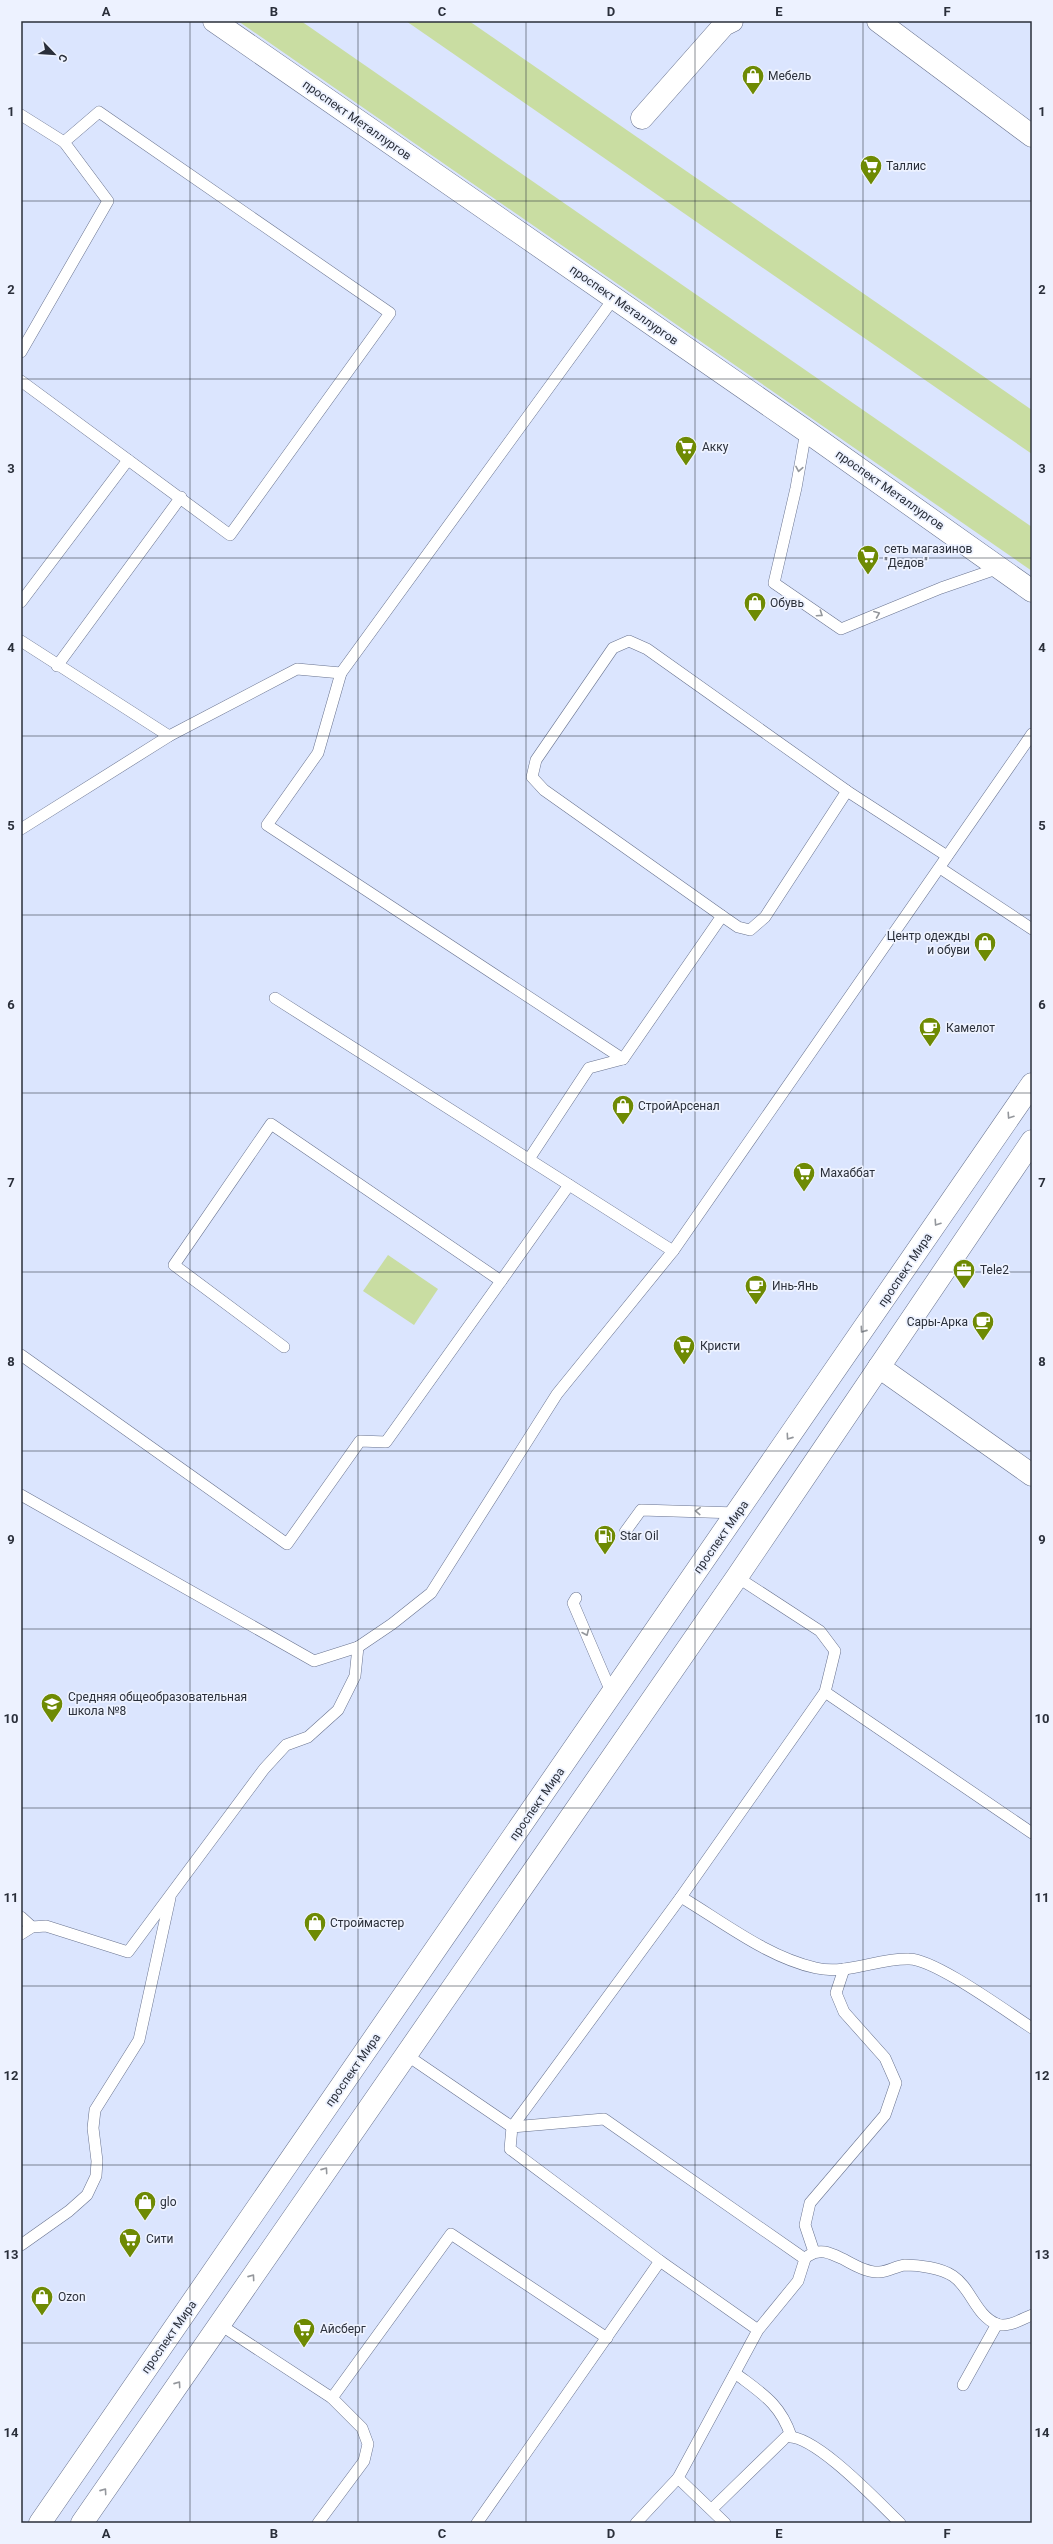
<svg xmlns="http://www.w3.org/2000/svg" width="1053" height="2544" viewBox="0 0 1053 2544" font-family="Roboto,sans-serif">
  <rect width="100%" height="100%" fill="#dbe5fe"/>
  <g fill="#c9dda2">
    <path d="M238,21H301L1032,527V571Z"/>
    <path d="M406,21H469L1032,410V454Z"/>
    <path d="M388,1255L438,1289L414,1325L363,1291Z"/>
  </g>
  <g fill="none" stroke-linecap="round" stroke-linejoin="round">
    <g stroke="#69738f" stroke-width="12">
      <g id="lane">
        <path d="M21,115L64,142"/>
        <path d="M614,298L341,673L318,753L267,825L623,1059"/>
        <path d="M21,352L108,201L64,142L99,112L390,313L230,535L21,381"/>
        <path d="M806,431L796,488L774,583L841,629L941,588L999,568"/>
        <path d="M21,602L128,460"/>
        <path d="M21,641L169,736"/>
        <path d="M57,666L181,497"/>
        <path d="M21,829L169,736L297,669L341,673"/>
        <path d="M940,868L1032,929"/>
        <path d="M722,916L738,927L750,930L765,917L847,791"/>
        <path d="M275,998L673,1251"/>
        <path d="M529,1159L589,1068L623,1059L722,916L544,790L532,777L536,760L613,648L629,641L647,649L847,791L947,856"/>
        <path d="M284,1347L174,1265L271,1124L501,1281L569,1185"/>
        <path d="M21,1355L287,1544L360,1441L386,1442L501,1281"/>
        <path d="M21,1495L314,1661L358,1647L392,1624L431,1593L557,1394L673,1251L1032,734"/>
        <path d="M625,1532L641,1510L737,1513"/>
        <path d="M576,1598L573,1603L612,1694"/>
        <path d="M825,1692L1032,1833"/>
        <path d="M681,1897C723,1922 767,1957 816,1968C847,1975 878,1958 909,1959C935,1959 1007,2012 1032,2028"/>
        <path d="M21,1917L32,1927"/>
        <path d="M21,1934L32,1927L46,1926L128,1952L264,1769L286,1745L308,1737L338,1710L355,1676L358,1647"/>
        <path d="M405,2054L512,2127L681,1897L825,1692L835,1651L820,1631L737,1577"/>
        <path d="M21,2245L69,2211L87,2195L96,2176L97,2161L93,2128L95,2110L139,2040L170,1898"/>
        <path d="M814,2252L805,2225L810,2203L885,2115L896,2083L885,2058L844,2012L836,1993L844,1969"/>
        <path d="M808,2256C821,2247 832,2254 845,2260C854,2265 868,2273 879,2272C888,2272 896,2266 905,2265C919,2265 941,2268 953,2276C971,2288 976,2316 997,2324C1008,2328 1022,2319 1032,2315"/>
        <path d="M219,2324L332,2398L451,2234L607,2338"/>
        <path d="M735,2373C761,2393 780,2403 791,2436"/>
        <path d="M963,2385L997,2324"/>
        <path d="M712,2509L786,2437C814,2433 879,2503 900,2523"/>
        <path d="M318,2523L364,2461L368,2444L362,2428L332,2398"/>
        <path d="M477,2523L660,2261"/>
        <path d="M636,2523L678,2478"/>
        <path d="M725,2523L678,2478L758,2330L798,2281L805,2259L604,2119L512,2127L510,2149L660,2261L758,2330"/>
      </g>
    </g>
    <g stroke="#69738f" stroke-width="23">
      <g id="street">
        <path d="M878,21L1032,136"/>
        <path d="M642,118L724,25L732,21"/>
        <path d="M879,1367L1032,1475"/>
      </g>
    </g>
    <g stroke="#69738f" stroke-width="23">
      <g id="secondary">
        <path d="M214,21L806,431L1032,591"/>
        <path d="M40,2523L1032,1084"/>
        <path d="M82,2523L737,1577L1032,1141"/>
      </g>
    </g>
    <use href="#lane" stroke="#fff" stroke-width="11"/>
    <use href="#street" stroke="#fff" stroke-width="22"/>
    <use href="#secondary" stroke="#fff" stroke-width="22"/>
  </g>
  <defs><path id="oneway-chevron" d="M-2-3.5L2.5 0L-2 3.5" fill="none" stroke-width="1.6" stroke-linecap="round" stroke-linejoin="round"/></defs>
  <g stroke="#94979c">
    <use href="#oneway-chevron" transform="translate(799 469) rotate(100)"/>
    <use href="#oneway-chevron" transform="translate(820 614) rotate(34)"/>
    <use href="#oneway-chevron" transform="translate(877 614) rotate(-22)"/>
    <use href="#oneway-chevron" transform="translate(1010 1116) rotate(124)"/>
    <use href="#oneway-chevron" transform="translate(937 1223) rotate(124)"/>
    <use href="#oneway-chevron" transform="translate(863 1330) rotate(125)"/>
    <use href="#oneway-chevron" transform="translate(789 1437) rotate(125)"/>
    <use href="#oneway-chevron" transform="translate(698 1511) rotate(-177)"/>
    <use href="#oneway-chevron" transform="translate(586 1633) rotate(67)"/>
    <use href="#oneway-chevron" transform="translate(325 2170) rotate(-55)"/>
    <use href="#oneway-chevron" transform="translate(252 2277) rotate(-55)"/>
    <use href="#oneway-chevron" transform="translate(178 2384) rotate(-55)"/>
    <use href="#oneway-chevron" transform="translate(104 2491) rotate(-55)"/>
  </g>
  <path fill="none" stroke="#2a2f3a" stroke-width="1" stroke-opacity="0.55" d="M190,21V2523M358,21V2523M526,21V2523M695,21V2523M863,21V2523M21,201H1032M21,379H1032M21,558H1032M21,736H1032M21,915H1032M21,1093H1032M21,1272H1032M21,1451H1032M21,1629H1032M21,1808H1032M21,1986H1032M21,2165H1032M21,2343H1032"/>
  <defs>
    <g id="shop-pin" transform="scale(1.15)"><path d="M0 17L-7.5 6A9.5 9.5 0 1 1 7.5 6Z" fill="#6e8a03" stroke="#edf2ff"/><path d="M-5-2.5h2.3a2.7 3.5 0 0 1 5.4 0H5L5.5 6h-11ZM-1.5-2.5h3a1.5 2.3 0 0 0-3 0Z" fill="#fff"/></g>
    <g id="supermarket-pin" transform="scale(1.15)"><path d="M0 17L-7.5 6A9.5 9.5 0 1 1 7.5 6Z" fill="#6e8a03" stroke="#edf2ff"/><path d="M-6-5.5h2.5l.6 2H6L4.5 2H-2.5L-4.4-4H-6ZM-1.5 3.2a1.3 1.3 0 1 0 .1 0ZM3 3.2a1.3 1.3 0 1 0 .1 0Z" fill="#fff"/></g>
    <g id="cafe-pin" transform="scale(1.15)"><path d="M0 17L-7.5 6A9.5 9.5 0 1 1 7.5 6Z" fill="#6e8a03" stroke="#edf2ff"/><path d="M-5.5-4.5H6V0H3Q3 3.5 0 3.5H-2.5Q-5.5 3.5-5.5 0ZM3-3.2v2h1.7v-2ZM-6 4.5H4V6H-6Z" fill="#fff"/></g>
    <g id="office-pin" transform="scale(1.15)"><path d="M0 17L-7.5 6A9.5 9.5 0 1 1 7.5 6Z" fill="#6e8a03" stroke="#edf2ff"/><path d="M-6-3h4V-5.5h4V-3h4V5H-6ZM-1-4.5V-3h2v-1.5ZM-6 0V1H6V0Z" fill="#fff"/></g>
    <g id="fuel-pin" transform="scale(1.15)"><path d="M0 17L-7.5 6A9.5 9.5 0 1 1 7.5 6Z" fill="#6e8a03" stroke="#edf2ff"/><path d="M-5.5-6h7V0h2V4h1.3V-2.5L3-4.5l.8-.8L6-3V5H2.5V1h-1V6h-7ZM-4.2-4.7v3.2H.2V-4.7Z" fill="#fff"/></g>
    <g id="school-pin" transform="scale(1.15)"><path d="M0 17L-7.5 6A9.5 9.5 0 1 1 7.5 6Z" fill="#6e8a03" stroke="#edf2ff"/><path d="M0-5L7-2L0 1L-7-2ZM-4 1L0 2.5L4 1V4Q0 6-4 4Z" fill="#fff"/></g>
  </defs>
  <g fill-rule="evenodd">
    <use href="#shop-pin" x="753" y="76"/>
    <use href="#supermarket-pin" x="871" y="166"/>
    <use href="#supermarket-pin" x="686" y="447"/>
    <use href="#supermarket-pin" x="868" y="556"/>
    <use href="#shop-pin" x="755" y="603"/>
    <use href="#shop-pin" x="985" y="943"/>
    <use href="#cafe-pin" x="930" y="1028"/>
    <use href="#shop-pin" x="623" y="1106"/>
    <use href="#supermarket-pin" x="804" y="1173"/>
    <use href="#office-pin" x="964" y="1270"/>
    <use href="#cafe-pin" x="756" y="1286"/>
    <use href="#cafe-pin" x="983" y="1322"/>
    <use href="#supermarket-pin" x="684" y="1346"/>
    <use href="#fuel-pin" x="605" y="1536"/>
    <use href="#school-pin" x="52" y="1704"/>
    <use href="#shop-pin" x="315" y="1923"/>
    <use href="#shop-pin" x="145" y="2202"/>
    <use href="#supermarket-pin" x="130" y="2239"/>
    <use href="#shop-pin" x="42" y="2297"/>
    <use href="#supermarket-pin" x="304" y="2329"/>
  </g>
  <g text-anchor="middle" stroke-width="3.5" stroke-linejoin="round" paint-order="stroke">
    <g font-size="12" fill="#2a2f3a" stroke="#edf2ff" text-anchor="start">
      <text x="768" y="80">Мебель</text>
      <text x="886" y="170">Таллис</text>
      <text x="702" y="451">Акку</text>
      <text x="884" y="553">сеть магазинов<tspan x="884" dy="14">"Дедов"</tspan></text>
      <text x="770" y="607">Обувь</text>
      <text x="970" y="940" text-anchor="end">Центр одежды<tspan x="970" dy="14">и обуви</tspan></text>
      <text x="946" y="1032">Камелот</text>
      <text x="638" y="1110">СтройАрсенал</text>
      <text x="820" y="1177">Махаббат</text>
      <text x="980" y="1274">Tele2</text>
      <text x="772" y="1290">Инь-Янь</text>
      <text x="968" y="1326" text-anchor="end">Сары-Арка</text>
      <text x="700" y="1350">Кристи</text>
      <text x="620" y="1540">Star Oil</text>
      <text x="68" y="1701">Средняя общеобразовательная<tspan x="68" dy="14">школа №8</tspan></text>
      <text x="330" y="1927">Строймастер</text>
      <text x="160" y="2206">glo</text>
      <text x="146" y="2243">Сити</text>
      <text x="58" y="2301">Ozon</text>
      <text x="320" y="2333">Айсберг</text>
    </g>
    <g font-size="12" fill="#2a2f3a" stroke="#edf2ff">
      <text transform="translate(357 120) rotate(35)" y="4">проспект Металлургов</text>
      <text transform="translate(624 305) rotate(35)" y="4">проспект Металлургов</text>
      <text transform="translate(890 490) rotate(35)" y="4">проспект Металлургов</text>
      <text transform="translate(905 1270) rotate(-56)" y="4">проспект Мира</text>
      <text transform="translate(721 1537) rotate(-55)" y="4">проспект Мира</text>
      <text transform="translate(537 1804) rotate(-55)" y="4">проспект Мира</text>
      <text transform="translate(353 2070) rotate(-55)" y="4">проспект Мира</text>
      <text transform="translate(169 2337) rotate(-55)" y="4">проспект Мира</text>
    </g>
  </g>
  <rect width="1053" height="2544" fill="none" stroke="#edf2ff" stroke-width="44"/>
  <g transform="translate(54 54) rotate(115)" stroke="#edf2ff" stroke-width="3" paint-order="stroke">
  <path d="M0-3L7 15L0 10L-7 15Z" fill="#2a2f3a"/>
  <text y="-6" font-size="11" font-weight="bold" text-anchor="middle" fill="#2a2f3a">С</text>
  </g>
  <rect x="22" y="22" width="1009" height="2500" fill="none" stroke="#2a2f3a" stroke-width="1.5"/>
  <g font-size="13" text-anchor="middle" font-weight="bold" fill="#2a2f3a">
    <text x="106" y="16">A</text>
    <text x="274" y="16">B</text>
    <text x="442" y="16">C</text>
    <text x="611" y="16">D</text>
    <text x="779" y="16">E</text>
    <text x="947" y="16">F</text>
    <text x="11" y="116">1</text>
    <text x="1042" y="116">1</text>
    <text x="11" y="294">2</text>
    <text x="1042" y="294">2</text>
    <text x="11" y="473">3</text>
    <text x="1042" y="473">3</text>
    <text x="11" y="652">4</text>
    <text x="1042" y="652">4</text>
    <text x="11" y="830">5</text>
    <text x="1042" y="830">5</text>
    <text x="11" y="1009">6</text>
    <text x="1042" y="1009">6</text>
    <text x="11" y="1187">7</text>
    <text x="1042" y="1187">7</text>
    <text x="11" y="1366">8</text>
    <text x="1042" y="1366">8</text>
    <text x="11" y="1544">9</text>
    <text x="1042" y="1544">9</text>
    <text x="11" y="1723">10</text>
    <text x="1042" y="1723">10</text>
    <text x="11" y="1902">11</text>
    <text x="1042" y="1902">11</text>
    <text x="11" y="2080">12</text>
    <text x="1042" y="2080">12</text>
    <text x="11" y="2259">13</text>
    <text x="1042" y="2259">13</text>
    <text x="11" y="2437">14</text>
    <text x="1042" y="2437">14</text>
    <text x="106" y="2538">A</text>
    <text x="274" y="2538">B</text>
    <text x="442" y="2538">C</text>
    <text x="611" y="2538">D</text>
    <text x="779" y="2538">E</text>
    <text x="947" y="2538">F</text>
  </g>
</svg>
